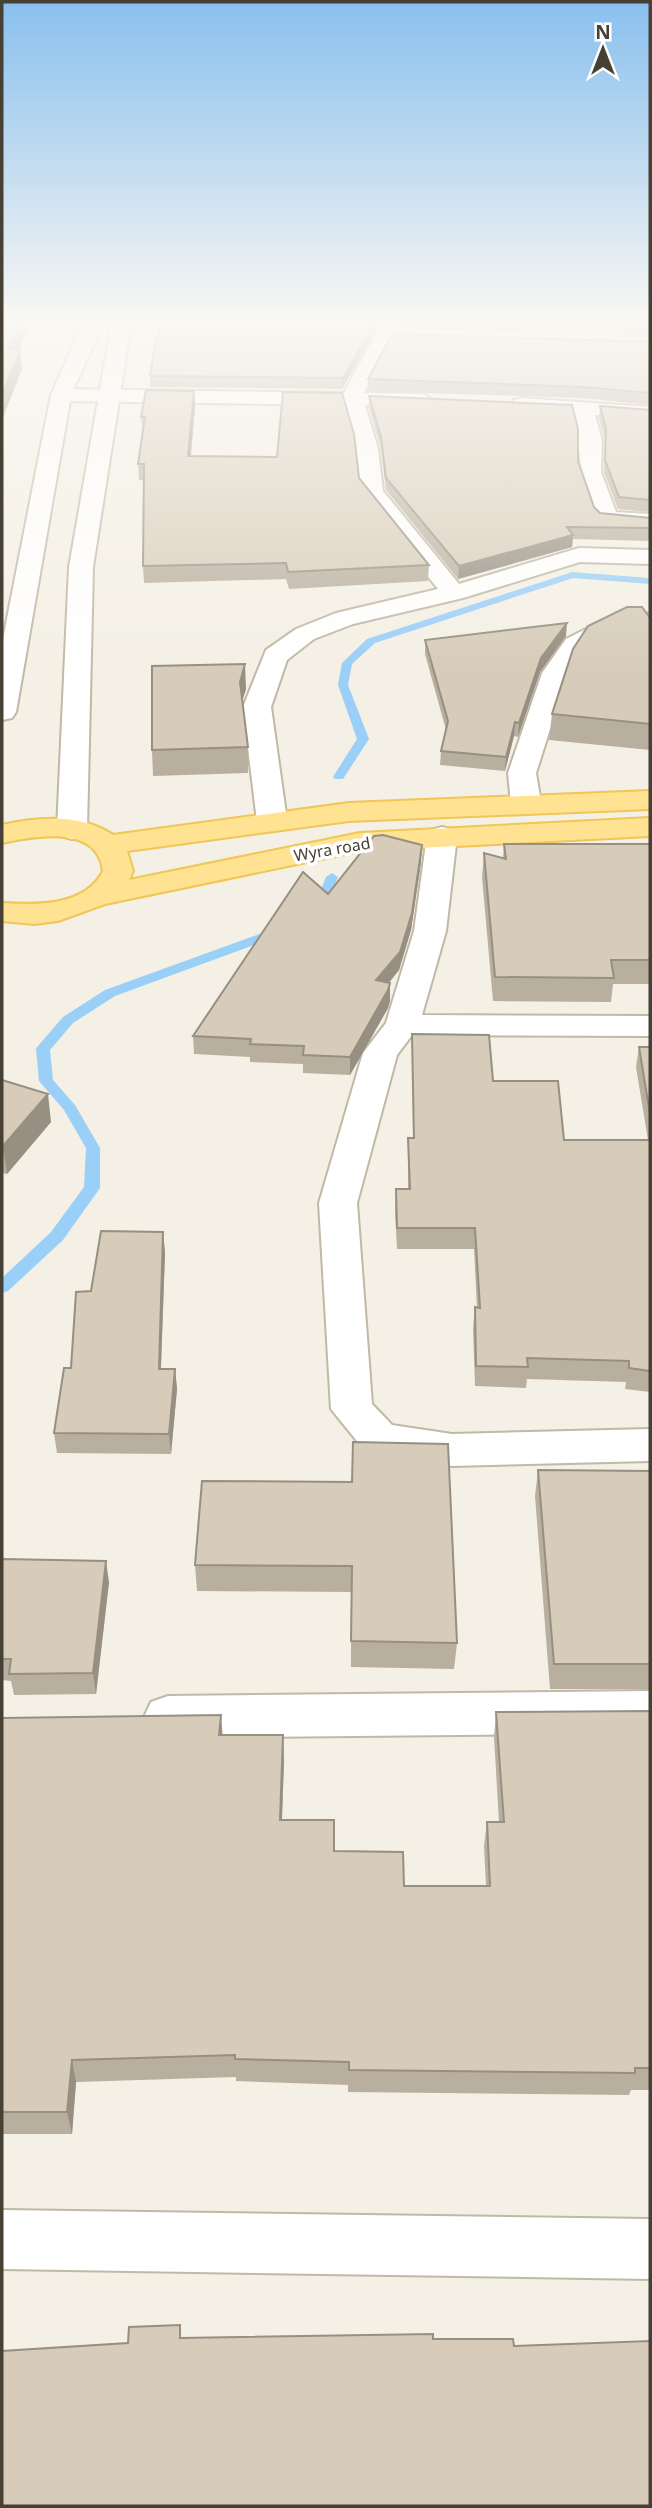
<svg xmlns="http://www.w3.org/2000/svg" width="652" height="2508" viewBox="0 0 652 2508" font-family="'Noto Sans',sans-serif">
  <rect width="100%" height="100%" fill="#f4f0e5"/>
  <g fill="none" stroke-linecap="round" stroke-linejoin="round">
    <g fill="#9acff8" fill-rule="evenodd">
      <path d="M572,572L650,578V584L573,578L375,643L352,664L348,685L369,739L343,779H335L333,777L357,739L338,685L342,663L367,639Z"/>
      <path d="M332,873L338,877L324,911L323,914H313L312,911L326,877Z"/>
      <path d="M276,928L281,929V935L115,996L73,1023L50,1050L53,1080L75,1105L100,1148V1188L63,1240L8,1291L2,1293V1278L51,1232L84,1187L86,1148L64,1110L39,1081L36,1049L38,1046L63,1017L105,990Z"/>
    </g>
    <g stroke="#c1b8a6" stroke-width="4">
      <g id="minor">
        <path d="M384,319L402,320L364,393L423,394L433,400L423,406L365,405L378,449L383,491L459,584L579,548L650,550V564L580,562L463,598L353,624L314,639L287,660L271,707L287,821L282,827L272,830L262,827L257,821L243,707L266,650L296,629L336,613L438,589L361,492L356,449L344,405L61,401L51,395L61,389L344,393Z"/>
        <path d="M521,398L650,407V419L595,415L602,440L601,472L616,512L650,514V528L599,523C576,490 583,450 573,414L514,408L511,404L514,400Z"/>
        <path d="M650,613V629H624L584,649L568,673L536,773L541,803L536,809L526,812L516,809L511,803L508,773L542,673L566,639L610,617Z"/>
        <path d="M442,827L453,830L457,836L446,931L422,1015L650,1016V1036L412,1035L397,1055L357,1203L372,1404L392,1425L452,1434L650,1429V1461L452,1466L380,1456L365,1451L331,1409L319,1203L363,1053L386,1023L414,931L427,836L431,830Z"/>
        <path d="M650,1691V1733L168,1738L151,1732L144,1717L151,1702L168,1696Z"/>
        <path d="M2,2210L650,2219V2279L2,2269Z"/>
      </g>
    </g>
    <g stroke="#c1b8a6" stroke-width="4">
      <path id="tertiary" d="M85,319H120L130,331L93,567L87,830L82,836L72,839L62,836L57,830L69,567L110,332L103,323L71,395L16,712L12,718L2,720V644L51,395Z"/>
    </g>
    <g stroke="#f0c657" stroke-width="4">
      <path id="primary" d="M650,791V809L349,821L127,851L133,871L129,880L360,833L650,818V836L360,851L105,904L58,921L34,924L2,921V903C36,905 85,907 103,871C98,824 34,836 2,843V825C38,817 81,813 113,835L349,803Z"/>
    </g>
    <use href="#minor" fill="#fff" fill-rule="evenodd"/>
    <use href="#tertiary" fill="#fff" fill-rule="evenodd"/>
    <use href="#primary" fill="#ffe393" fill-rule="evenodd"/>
  </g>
  <g fill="#b9af9f">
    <path d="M164,319H383L342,389L150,387V376Z"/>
    <path d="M400,319H650V337L400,328Z"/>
    <path d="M650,342V405L582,398L368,391V379Z"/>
    <path d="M194,391L195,406L191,456L359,478L429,565L428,581L289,589L286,579L144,583L143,566L144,480H139L138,464L143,432L141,417Z"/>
    <path d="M369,396L578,461L594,507L600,513L650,518V541L573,539L572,547L458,579L386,490L381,449L369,408Z"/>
    <path d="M600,406L650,410V512L618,509L604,472L605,440L599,418Z"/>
    <path d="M650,618V750L549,740L552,714Z"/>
    <path d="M566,636L540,672L518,737L514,736L505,771L440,765L441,751L446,730L425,654V640Z"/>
    <path d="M246,689L242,702L248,747V773L153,776L152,750Z"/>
    <path d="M504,844H650V984H613L611,1002L493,1001L482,877L484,853L503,858Z"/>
    <path d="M421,862L411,930L399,970L389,983L390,1001L388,1008L350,1075L303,1073V1064L250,1062V1057L194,1054L193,1036L328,894Z"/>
    <path d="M412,1034L493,1081L564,1140H648L636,1067L639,1047H650V1392L625,1389L626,1382L527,1379L526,1388L475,1386L473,1328L475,1307L477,1308L474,1249H397L395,1210L396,1189H408V1138H413L412,1054Z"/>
    <path d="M2,1080L51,1122L7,1174L2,1173Z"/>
    <path d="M163,1232L165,1253L161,1369H175L177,1389L171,1454L57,1453L54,1433L91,1291Z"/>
    <path d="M538,1470L650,1471V1689H550L535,1496Z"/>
    <path d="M352,1482L457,1643L454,1669L351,1667V1592L197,1591L195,1565Z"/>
    <path d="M2,1559L109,1582L96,1694L14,1695L11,1681L2,1680Z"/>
    <path d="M650,1711V2090H631L629,2095L348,2092V2085L236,2081V2077L76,2082L72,2134H2V1721L222,1735H283L284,1760L282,1820L334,1851L404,1886H486L484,1846L487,1822H499L494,1737L496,1712Z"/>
  </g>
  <g fill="#968f82">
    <path d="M22,319H31L11,369L9,350Z"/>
    <path d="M377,319H383L342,389L343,378Z"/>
    <path d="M20,350L22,369L2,420V395Z"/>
    <path d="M194,391L195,406L189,471L188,456Z"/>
    <path d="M573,535L572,547L458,579L459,566Z"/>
    <path d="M567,623L566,636L540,672L518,737L519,723L541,658Z"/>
    <path d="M245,664L246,689L240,707V682Z"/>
    <path d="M515,722L514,736L505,771L506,757Z"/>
    <path d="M422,845L421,862L411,930L399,970L376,998V980Z"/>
    <path d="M390,983V1001L388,1008L350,1075V1057Z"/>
    <path d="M48,1094L51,1122L7,1174L3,1146Z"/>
    <path d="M163,1232L165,1253L160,1389L159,1369Z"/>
    <path d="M175,1369L177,1389L171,1454L169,1434Z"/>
    <path d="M106,1561L109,1582L96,1694L93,1673Z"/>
    <path d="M221,1715L223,1740L219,1735Z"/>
    <path d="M283,1735L284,1760L281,1844L280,1820Z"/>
    <path d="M72,2060L76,2082L72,2134L67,2112Z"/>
  </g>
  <g fill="#d7ccb9" stroke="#968f82" stroke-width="2">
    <path d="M2,319H22L9,350H20L2,395Z"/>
    <path d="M164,319H377L343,378L150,376L155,345Z"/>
    <path d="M428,319H650V326Z"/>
    <path d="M392,334L650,342V393L583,387L368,379Z"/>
    <path d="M146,390L194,391L188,456L277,457L283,392L342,393L354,434L359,478L429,565L288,572L286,563L143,566L144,464H138L145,417H141Z"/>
    <path d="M369,396L572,405L578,429V461L594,507L600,513L650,518V528L567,527L573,535L459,566L386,478L381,437Z"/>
    <path d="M600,406L650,410V500L619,497L605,460L606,428Z"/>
    <path d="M627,607H642L650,618V724L552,714L573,649L588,626Z"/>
    <path d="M567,623L541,658L519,723L515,722L506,757L441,751L448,721L425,640Z"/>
    <path d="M245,664L240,682L248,747L152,750V666Z"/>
    <path d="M383,835L422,845L412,913L400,952L376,980L390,983L388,990L350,1057L303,1055L304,1046L250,1044L251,1039L193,1036L303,872L328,894L374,836Z"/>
    <path d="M504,844H650V960H611L614,978L495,977L484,853L506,859Z"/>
    <path d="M412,1034L489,1035L493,1081H558L564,1140H650V1371L629,1368V1361L527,1358L528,1367L476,1366L475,1307L480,1308L475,1228H397L396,1189H410L408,1138H414Z"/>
    <path d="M639,1047H650V1114Z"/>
    <path d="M2,1080L48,1094L3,1146H2Z"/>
    <path d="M101,1231L163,1232L159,1369H175L169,1434L54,1433L64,1368H71L76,1292L91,1291Z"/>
    <path d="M353,1442L448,1444L457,1643L351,1641L352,1566L195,1565L202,1481L352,1482Z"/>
    <path d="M538,1470L650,1471V1664H554Z"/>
    <path d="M2,1559L106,1561L93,1673L9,1674L11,1659H2Z"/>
    <path d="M650,1711V2068H635V2073L349,2070V2062L235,2059V2055L72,2060L67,2112H2V1718L221,1715L219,1735H283L280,1820H334V1851L403,1852L404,1886H490L487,1822H504L496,1712Z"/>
    <path d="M180,2325V2338L433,2334V2339H513L514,2346L650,2341V2506H2V2351L128,2343L129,2327Z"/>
  </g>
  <linearGradient id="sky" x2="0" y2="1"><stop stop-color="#89bfee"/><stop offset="0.48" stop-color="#faf8f3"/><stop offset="1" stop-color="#faf8f3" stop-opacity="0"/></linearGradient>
  <rect width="652" height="670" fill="url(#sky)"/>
  <g text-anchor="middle" stroke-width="7" stroke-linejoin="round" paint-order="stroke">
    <g font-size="16" fill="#474034" stroke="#fff">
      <text transform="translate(332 849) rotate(-10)" y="6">Wyra road</text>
    </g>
  </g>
  <rect width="652" height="2508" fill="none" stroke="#474034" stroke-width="7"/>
  <g transform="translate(603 49)" stroke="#ffffff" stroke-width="5" paint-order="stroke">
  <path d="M0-5L12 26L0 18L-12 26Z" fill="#474034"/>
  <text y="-10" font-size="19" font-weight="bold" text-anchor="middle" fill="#474034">N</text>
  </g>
</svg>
